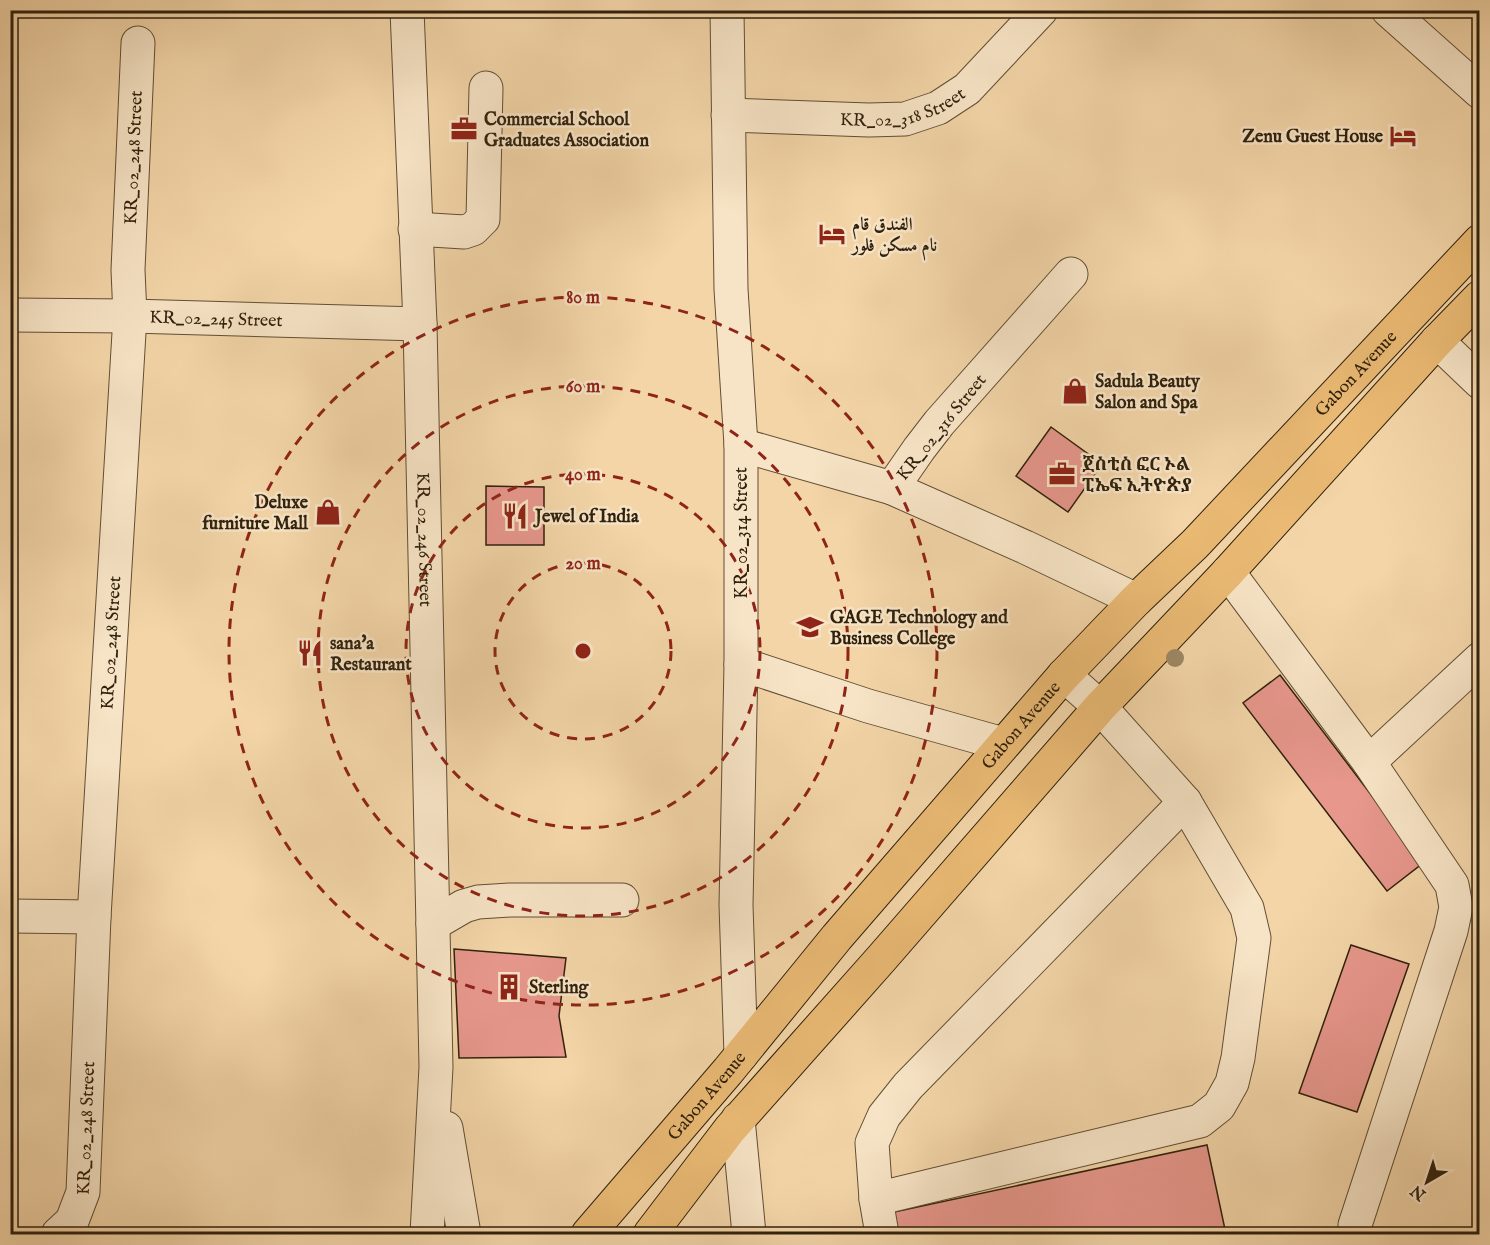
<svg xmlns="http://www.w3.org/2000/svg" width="1490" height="1245" viewBox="0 0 1490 1245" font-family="'IM FELL English',Amiri,'Noto Serif Ethiopic',serif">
  <rect width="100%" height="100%" fill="#f3d5a8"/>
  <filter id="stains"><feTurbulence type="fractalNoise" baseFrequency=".00333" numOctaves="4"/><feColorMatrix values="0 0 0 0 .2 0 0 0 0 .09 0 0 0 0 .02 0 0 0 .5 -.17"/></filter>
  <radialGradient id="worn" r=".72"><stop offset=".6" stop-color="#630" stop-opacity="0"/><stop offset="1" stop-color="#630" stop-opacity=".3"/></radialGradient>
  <g fill="#e7978c" stroke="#30210d" stroke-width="1.5">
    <path d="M1051,427L1102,464L1068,512L1016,476Z"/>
    <path d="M486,486L544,487V545H486Z"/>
    <path d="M1280,675L1423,863L1387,891L1243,703Z"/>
    <path d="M1351,945L1409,964L1357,1112L1299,1093Z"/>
    <path d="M454,949L566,958L559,1016L566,1057L459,1058Z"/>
    <path d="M1207,1145L1226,1234H899L894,1212Z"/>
  </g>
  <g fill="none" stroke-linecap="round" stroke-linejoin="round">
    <g stroke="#614e34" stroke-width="35">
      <g id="minor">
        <path id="s1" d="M407,10L420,324L436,1067L427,1234"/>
        <path d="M727,10L731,289L741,445V664L736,905L741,1055"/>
        <path d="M1388,10L1480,92"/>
        <path id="s2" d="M728,115L869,120L905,119L938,108L967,89L1041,10"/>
        <path d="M415,229L464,232L473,229L483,219L486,88"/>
        <path d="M1071,274L939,423L919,449L892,488L1025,547L1136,600"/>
        <path id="s3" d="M10,315L130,316L420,324"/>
        <path d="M1437,341L1480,382"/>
        <path d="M741,445L892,488"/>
        <path d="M1228,572L1369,762L1452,885L1456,907L1451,931L1355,1225"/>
        <path d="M741,664L868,706L1003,744"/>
        <path d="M1369,762L1480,659"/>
        <path d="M10,916L94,917"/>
        <path d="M433,924L464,906L478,902L510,900H622"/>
        <path d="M738,1119L749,1234"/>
        <path d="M446,1128L464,1234"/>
        <path d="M876,1199L1200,1121L1219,1106L1232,1083L1238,1058L1254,938L1247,908L1185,802L1100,707L1064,675"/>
        <path id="s4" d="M58,1234L72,1221L83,1192L94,917L130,316L128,270L138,43"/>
        <path d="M882,1234L876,1199L872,1143L884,1116L908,1086L1185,802"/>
      </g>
    </g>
    <g stroke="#30210d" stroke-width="35">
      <g id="major">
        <path id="s5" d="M588,1234L728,1071L837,937L1064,675L1136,600L1195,544L1480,241"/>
        <path d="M650,1234L730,1129L881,959L1100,707L1228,572L1437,341L1480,297"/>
      </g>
    </g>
    <use href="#minor" stroke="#f7e4c6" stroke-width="33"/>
    <use href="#major" stroke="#eaba74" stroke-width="33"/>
  </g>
  <circle fill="#9c8763" cx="1175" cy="658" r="9"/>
  <g fill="none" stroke="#8f2418" stroke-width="3" stroke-dasharray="10 8">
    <circle cx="583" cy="651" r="88"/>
    <circle cx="583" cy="651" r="177"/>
    <circle cx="583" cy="651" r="265"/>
    <circle cx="583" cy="651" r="354"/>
  </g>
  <defs>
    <g id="office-bare" transform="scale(2.07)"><path d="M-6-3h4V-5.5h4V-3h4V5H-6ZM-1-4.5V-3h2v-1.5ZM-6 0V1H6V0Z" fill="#8f2418" stroke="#f7e4c6" stroke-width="2.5" paint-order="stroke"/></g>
    <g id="hotel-bare" transform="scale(2.07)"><path d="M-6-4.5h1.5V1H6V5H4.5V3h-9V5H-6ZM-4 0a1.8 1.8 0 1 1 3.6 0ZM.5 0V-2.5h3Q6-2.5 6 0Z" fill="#8f2418" stroke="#f7e4c6" stroke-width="2.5" paint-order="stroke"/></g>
    <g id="shop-bare" transform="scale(2.07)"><path d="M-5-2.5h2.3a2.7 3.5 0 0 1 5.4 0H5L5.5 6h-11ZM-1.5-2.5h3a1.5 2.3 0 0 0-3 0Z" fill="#8f2418" stroke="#f7e4c6" stroke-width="2.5" paint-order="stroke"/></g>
    <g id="restaurant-bare" transform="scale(2.07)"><path d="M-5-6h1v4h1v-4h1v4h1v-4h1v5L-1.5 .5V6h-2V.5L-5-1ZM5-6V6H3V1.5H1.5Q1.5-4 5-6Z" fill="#8f2418" stroke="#f7e4c6" stroke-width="2.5" paint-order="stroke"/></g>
    <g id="university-bare" transform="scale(2.07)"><path d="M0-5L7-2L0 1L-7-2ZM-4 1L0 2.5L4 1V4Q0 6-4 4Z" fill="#8f2418" stroke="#f7e4c6" stroke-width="2.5" paint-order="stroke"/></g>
    <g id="building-bare" transform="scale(2.07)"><path d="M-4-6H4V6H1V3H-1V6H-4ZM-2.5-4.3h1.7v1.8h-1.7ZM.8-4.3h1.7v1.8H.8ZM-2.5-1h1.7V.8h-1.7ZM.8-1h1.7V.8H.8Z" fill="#8f2418" stroke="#f7e4c6" stroke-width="2.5" paint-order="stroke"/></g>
  </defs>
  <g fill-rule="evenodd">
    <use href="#office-bare" x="464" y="129"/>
    <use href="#hotel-bare" x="1403" y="136"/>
    <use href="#hotel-bare" x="832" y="234"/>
    <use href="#shop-bare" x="1075" y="391"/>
    <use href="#office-bare" x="1062" y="474"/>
    <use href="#shop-bare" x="328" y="512"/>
    <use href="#restaurant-bare" x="515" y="516"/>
    <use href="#university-bare" x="810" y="627"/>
    <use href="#restaurant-bare" x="310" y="653"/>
    <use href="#building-bare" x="509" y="987"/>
  </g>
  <g text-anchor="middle" stroke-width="5" stroke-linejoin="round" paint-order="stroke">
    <g font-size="18" fill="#30210d" stroke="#f7e4c6">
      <text dy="6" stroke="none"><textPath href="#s2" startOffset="177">KR_02_318 Street</textPath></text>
      <text dy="6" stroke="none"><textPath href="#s4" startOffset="1086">KR_02_248 Street</textPath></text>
      <text dy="6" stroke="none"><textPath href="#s3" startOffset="206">KR_02_245 Street</textPath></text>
      <text dy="6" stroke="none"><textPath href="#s5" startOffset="1154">Gabon Avenue</textPath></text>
      <text transform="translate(941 427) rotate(-51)" y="6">KR_02_316 Street</text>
      <text transform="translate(741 533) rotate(-90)" y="6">KR_02_314 Street</text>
      <text dy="6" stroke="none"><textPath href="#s1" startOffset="530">KR_02_246 Street</textPath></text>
      <text dy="6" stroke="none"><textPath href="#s4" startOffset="600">KR_02_248 Street</textPath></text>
      <text dy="6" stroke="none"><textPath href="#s5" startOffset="668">Gabon Avenue</textPath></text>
      <text dy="6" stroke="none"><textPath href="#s5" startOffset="182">Gabon Avenue</textPath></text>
      <text dy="6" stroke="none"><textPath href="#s4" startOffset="114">KR_02_248 Street</textPath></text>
    </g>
    <g font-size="18" font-weight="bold" fill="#30210d" stroke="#f7e4c6" text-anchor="start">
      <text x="484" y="125">Commercial School<tspan x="484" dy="21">Graduates Association</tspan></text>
      <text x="1383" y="142" text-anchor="end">Zenu Guest House</text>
      <text x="852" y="230">الفندق قام<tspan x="852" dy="21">نام مسكن فلور</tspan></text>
      <text x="1095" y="387">Sadula Beauty<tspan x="1095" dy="21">Salon and Spa</tspan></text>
      <text x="1082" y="470">ጀስቲስ ፎር ኦል<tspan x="1082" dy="21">ፒኤፍ ኢትዮጵያ</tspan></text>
      <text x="308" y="508" text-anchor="end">Deluxe<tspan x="308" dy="21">furniture Mall</tspan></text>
      <text x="535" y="522">Jewel of India</text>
      <text x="830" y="623">GAGE Technology and<tspan x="830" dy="21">Business College</tspan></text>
      <text x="330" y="649">sana'a<tspan x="330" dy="21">Restaurant</tspan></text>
      <text x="529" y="993">Sterling</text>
    </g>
  </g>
  <circle cx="583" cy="651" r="9" fill="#8f2418" stroke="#f7e4c6" stroke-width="3"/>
  <g font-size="18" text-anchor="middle" font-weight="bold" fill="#8f2418" stroke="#f7e4c6" stroke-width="5" stroke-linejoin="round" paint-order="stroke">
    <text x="583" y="303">80 m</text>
    <text x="583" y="392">60 m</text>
    <text x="583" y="480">40 m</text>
    <text x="583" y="569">20 m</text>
  </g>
  <rect width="1490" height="1245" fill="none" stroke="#f3d5a8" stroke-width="36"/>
  <rect x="12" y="12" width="1466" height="1221" fill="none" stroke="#30210d" stroke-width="3"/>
  <rect x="18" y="18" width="1454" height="1209" fill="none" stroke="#30210d" stroke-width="1.5"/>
  <g transform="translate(1427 1182) rotate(219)" stroke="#f7e4c6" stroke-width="4.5" paint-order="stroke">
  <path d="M0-4.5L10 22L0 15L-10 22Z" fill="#30210d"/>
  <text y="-9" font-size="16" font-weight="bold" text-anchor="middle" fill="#30210d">N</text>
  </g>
  <rect width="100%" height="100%" filter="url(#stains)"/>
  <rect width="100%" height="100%" fill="url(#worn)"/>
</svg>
